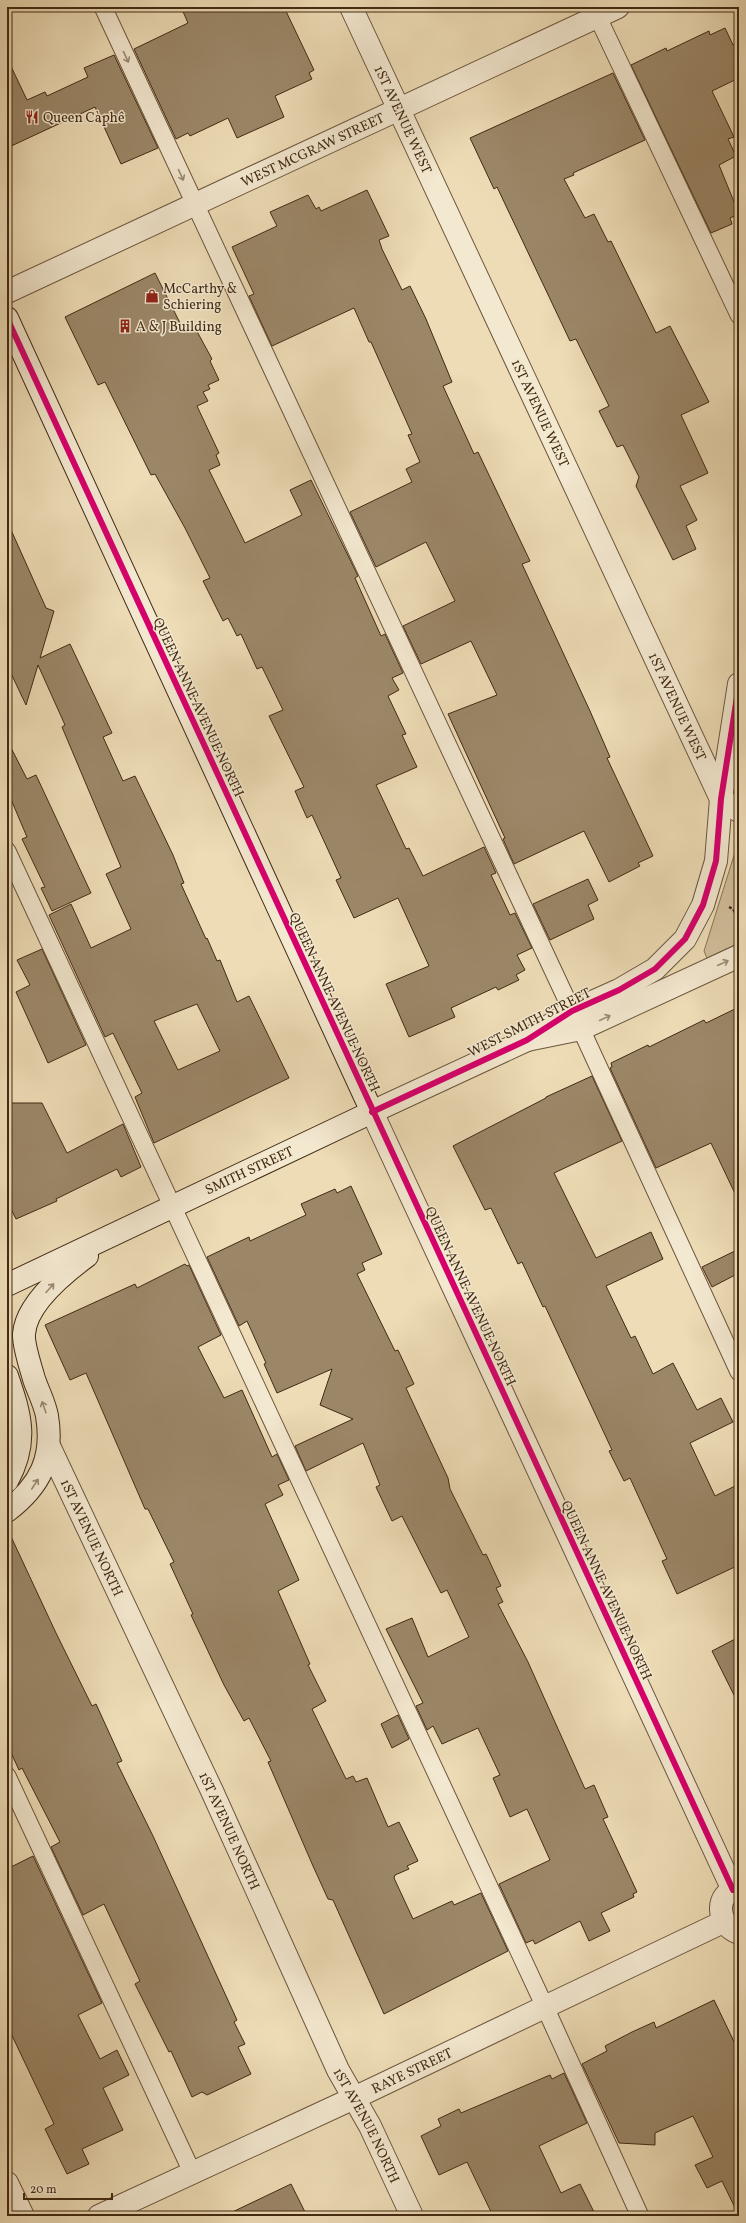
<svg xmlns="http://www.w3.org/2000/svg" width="746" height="2223" viewBox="0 0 746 2223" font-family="Vollkorn,serif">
  <rect width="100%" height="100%" fill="#eddcb6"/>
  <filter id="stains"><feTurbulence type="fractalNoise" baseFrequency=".005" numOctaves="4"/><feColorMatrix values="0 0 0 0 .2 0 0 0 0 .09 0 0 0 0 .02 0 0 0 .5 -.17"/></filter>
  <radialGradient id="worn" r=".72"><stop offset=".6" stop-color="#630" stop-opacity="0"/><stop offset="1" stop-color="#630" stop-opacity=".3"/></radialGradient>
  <path fill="#d0be9a" stroke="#897456" d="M737,846L739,943L707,958L704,951Z"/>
  <g fill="#9b8768" stroke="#422a13" fill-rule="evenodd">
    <path d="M181,7H284L314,70L309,73L312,79L275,96L284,117L237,138L228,118L190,136L188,133L176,139L134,49L188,23Z"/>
    <path d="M725,28L733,45L739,42V78L712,91L734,137L728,139L736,156L719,165L739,214L730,218L732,224L711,233L631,65L666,48L667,51L709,31L710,35Z"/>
    <path d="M114,55L158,148L121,164L95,107L7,148V58L27,100L45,92L47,96L88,77L84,68Z"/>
    <path d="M613,73L645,140L573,173L574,175L564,179L585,218L594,214L608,242L611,241L656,333L670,326L709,402L681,415L708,473L680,486L697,520L686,526L696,549L673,560L636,486L639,477L623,445L617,447L599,411L609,406L576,339L570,341L497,187L494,189L470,138Z"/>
    <path d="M367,190L389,236L379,240L382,249L402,290L410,286L426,319L452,382L443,386L474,454L478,452L530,561L522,564L590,711L610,757L607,758L653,856L638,863L640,866L609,882L584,831L514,864L503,839L505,838L448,714L497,695L471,641L421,664L403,626L455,601L426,542L376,567L350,512L412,482L406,469L420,462L408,435L412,434L371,342H369L354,308L272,346L249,296L254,294L232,247L277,226L270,212L308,195L316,209L319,207L321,211Z"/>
    <path d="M155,273L183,329L193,324L212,359L210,361L219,380L208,385L210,389L203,392L208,401L197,406L219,453L216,455L220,465L209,470L245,543L302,515L290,490L311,480L358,576L355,578L381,636L385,634L403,673L392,678L399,690L388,696L406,734L402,735L417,767L376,785L406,849L409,848L423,876L484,847L496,873L491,875L510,915L515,913L532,948L517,955L525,970L516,975L519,980L498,990L496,987L451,1008L455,1017L409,1037L386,984L429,966L398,898L354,918L336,880L341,878L312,815L307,818L295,791L304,787L269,716L283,710L262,667L257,669L241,634L237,636L228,618L223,621L203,581L210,578L185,528L155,474L151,475L105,382L98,385L65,317Z"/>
    <path d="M7,521L46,608L54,611L40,658L70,644L112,733L103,737L123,781L135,776L173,855L184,883L181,884L206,939L207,938L217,961L220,960L237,1002L249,996L289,1078L154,1143L135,1097L142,1093L113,1033L105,1037L49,915L71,904L91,948L131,929L106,874L121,867L62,727L65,725L38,665L26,705L7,665ZM197,1004L220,1051L178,1070L154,1021Z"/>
    <path d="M7,740L27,779L36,775L91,893L52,911L41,888L45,887L22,839L27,837L7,790Z"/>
    <path d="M588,879L598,900L588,905L594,919L550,940L533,904Z"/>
    <path d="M42,949L86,1045L48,1063L16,992L30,985L17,960Z"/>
    <path d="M739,1007V1202L711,1143L656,1168L610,1068L612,1067L611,1063L648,1045L649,1047L704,1020L706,1023Z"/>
    <path d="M592,1076L622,1141L554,1173L596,1258L651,1232L663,1259L606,1286L631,1338L635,1336L653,1374L673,1363L697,1410L721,1398L733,1422L690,1443L715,1496L739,1484V1565L677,1594L662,1561L667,1559L630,1478L624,1481L609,1451L612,1450L545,1306L543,1307L522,1262L518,1264L491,1208L485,1210L453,1146L546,1098V1097Z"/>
    <path d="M7,1103H42L67,1153L123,1124L141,1167L121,1177L117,1169L56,1199L57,1201L16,1219L7,1201Z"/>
    <path d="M351,1186L382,1254L362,1263L365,1270L357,1274L395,1351L398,1350L414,1384L406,1388L448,1478L450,1489L483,1555L486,1554L501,1586L496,1588L503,1602L498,1604L528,1662L585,1789L594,1785L608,1817L603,1819L637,1892L633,1894L634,1897L601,1913L610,1931L589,1941L580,1921L535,1944L533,1940L526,1943L499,1884L550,1860L527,1809L510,1817L493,1778L500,1775L478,1728L442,1744L433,1726L427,1730L416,1706L423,1703L386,1629L412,1618L428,1657L469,1637L447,1590L441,1593L402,1516L392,1521L376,1487L380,1485L363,1443L306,1471L295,1446L353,1419L320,1405L332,1369L277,1393L264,1364L266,1363L247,1321L239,1326L207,1257L249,1237L250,1241L306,1215L301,1204L335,1189L337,1193Z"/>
    <path d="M739,1249V1273L712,1287L702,1267Z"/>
    <path d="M185,1264L187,1266L189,1265L221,1335L198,1347L224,1398L242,1390L272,1457L277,1454L289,1480L278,1485L283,1495L265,1504L299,1580L278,1591L310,1664L308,1665L326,1701L312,1709L346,1779L353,1776L356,1782L367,1778L388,1827L399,1822L418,1861L407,1866L409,1869L395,1875L394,1878L413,1919L452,1901L454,1905L481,1893L508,1951L384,2014L333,1900L328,1899L313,1866L268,1762L271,1761L249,1718L244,1721L224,1685L191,1615L193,1614L170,1564L174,1562L148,1509H145L86,1373L70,1380L45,1325L135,1284L137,1288Z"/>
    <path d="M7,1528L56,1633L92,1706L96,1704L122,1761L117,1763L153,1836L237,2020L234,2022L245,2044L238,2047L251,2074L207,2095L202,2092L192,2097L171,2051L169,2052L135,1984L140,1981L104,1904L83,1915L51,1847L60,1842L22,1768L19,1770L7,1744Z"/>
    <path d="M739,1637V1705L712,1651Z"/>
    <path d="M398,1715L409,1739L392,1748L381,1724Z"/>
    <path d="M33,1856L102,2003L78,2015L100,2059L117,2050L129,2075L103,2088L123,2130L82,2149L89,2164L67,2174L45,2129L54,2124L7,2025V1869Z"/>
    <path d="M714,2000L739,2052V2216L722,2181L707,2188L695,2165L713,2157L693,2116L655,2133V2145L619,2143L582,2064L607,2051L605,2046L632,2032L654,2022L656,2028Z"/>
    <path d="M564,2073L587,2123L539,2146L561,2193L580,2184L596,2216H493L467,2162L439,2175L421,2136L441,2126L438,2119L459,2109L461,2113L550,2075L552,2079Z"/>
    <path d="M291,2184L307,2216H224Z"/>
  </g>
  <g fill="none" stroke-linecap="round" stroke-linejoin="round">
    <g stroke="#6d563c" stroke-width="19">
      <g id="service">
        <path d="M103,7L572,1011"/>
        <path d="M593,7L739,315"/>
        <path d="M7,851L545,2007L640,2216"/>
        <path d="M581,1029L739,1372"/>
        <path d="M7,1776L192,2172"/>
      </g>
    </g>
    <g stroke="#6d563c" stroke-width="24">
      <g id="minor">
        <path id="s1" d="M351,7L721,799L739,811"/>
        <path d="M527,1040L581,1029L739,956"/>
        <path d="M372,1112L733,1890"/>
        <path id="s2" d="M49,1446L212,1791L338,2070L370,2126L412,2216"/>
        <path d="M739,1888C713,1893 717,1926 739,1933"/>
        <path d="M7,2183L23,2216"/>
        <path id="s3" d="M99,2216L354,2098L723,1922"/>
      </g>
    </g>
    <g stroke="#6d563c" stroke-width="24">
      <g id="tertiary">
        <path id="s4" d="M7,292L618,7"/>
        <path d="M372,1112L527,1040L572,1011L619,990L655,969L685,939L703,905L716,861L721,799L739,684"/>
      </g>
    </g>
    <g stroke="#422a13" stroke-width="24">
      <g id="secondary">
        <path d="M7,318L372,1112L7,1285"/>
        <path d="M7,1376C20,1414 29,1442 7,1481"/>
        <path d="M7,1511C40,1486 54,1458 47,1416C45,1404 38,1391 34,1379C31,1368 23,1345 24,1334C26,1304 64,1273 87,1256"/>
      </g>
    </g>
    <path stroke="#422a13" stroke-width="2.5" stroke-dasharray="3 2" stroke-linecap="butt" d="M729,907L733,909L739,920"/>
    <use href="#service" stroke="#f3e8d0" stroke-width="17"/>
    <use href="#minor" stroke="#f3e8d0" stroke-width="22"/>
    <use href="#tertiary" stroke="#f3e8d0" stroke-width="22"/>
    <use href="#secondary" stroke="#f3e8d0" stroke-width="22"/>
    <g stroke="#f3e8d0" stroke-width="8">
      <g id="cycleway">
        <path d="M7,318L733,1890"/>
        <path d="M372,1112L527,1040L572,1011L619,990L655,969L685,939L703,905L716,861L721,799L739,684"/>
      </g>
    </g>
    <use href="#cycleway" stroke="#d6006c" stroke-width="6"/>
  </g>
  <defs><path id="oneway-shaft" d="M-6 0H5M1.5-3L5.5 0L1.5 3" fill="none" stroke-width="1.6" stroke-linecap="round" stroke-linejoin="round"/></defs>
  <g stroke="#9a8972">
    <use href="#oneway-shaft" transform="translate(126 57) rotate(65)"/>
    <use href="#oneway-shaft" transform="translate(181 175) rotate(65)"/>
    <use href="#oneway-shaft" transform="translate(723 963) rotate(-25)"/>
    <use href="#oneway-shaft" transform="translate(605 1018) rotate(-25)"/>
    <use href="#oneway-shaft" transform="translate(50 1288) rotate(-48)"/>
    <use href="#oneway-shaft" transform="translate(44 1407) rotate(-109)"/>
    <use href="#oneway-shaft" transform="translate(35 1484) rotate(-57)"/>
  </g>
  <defs>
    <g id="restaurant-bare" transform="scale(1.08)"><path d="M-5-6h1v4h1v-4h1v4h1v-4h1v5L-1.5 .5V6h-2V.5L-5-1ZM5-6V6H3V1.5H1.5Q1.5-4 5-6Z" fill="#8f2418" stroke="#f3e8d0" stroke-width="2.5" paint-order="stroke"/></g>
    <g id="shop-bare" transform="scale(1.08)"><path d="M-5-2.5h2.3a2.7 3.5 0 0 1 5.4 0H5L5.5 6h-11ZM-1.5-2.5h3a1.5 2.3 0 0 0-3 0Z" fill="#8f2418" stroke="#f3e8d0" stroke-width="2.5" paint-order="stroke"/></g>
    <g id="building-bare" transform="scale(1.08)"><path d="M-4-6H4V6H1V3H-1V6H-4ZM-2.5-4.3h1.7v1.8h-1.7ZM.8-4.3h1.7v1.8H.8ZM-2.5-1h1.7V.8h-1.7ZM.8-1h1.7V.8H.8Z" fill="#8f2418" stroke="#f3e8d0" stroke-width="2.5" paint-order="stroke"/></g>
  </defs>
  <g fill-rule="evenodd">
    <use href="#restaurant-bare" x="32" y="117"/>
    <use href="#shop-bare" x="152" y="296"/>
    <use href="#building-bare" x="125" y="326"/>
  </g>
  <g text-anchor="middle" stroke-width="3" stroke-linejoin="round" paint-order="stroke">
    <g font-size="14" fill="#422a13" stroke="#f3e8d0" text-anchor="start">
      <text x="43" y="122">Queen Càphê</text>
      <text x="163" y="293">McCarthy &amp;<tspan x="163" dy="16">Schiering</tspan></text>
      <text x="136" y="331">A &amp; J Building</text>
    </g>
    <g font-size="14" fill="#422a13" stroke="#f3e8d0">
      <text dy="5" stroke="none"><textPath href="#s1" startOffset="124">1ST AVENUE WEST</textPath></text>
      <text dy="5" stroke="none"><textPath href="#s4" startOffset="337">WEST MCGRAW STREET</textPath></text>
      <text dy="5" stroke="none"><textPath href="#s1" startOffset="448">1ST AVENUE WEST</textPath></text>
      <text dy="5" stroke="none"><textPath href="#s1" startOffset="772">1ST AVENUE WEST</textPath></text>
      <text transform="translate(199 707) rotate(65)" y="5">QUEEN ANNE AVENUE NORTH</text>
      <text transform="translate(335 1002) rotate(65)" y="5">QUEEN ANNE AVENUE NORTH</text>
      <text transform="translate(529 1022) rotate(-27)" y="5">WEST SMITH STREET</text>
      <text transform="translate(249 1170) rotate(-25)" y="5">SMITH STREET</text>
      <text transform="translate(471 1296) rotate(65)" y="5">QUEEN ANNE AVENUE NORTH</text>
      <text dy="5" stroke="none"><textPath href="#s2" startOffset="101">1ST AVENUE NORTH</textPath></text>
      <text transform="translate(607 1590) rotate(65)" y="5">QUEEN ANNE AVENUE NORTH</text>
      <text dy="5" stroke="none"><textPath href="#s2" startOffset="425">1ST AVENUE NORTH</textPath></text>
      <text dy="5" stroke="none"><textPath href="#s3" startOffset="345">RAYE STREET</textPath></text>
      <text dy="5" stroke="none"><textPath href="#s2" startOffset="750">1ST AVENUE NORTH</textPath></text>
    </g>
  </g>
  <rect width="746" height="2223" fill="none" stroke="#eddcb6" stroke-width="24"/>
  <rect x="8" y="8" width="730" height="2207" fill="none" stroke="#422a13" stroke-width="2"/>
  <rect x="12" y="12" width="722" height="2199" fill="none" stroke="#422a13"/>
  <path d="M24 2193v6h88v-6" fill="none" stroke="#422a13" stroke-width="2"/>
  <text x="30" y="2193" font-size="12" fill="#422a13" stroke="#f3e8d0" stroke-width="3" paint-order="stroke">20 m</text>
  <rect width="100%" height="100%" filter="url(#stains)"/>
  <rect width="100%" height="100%" fill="url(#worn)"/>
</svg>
